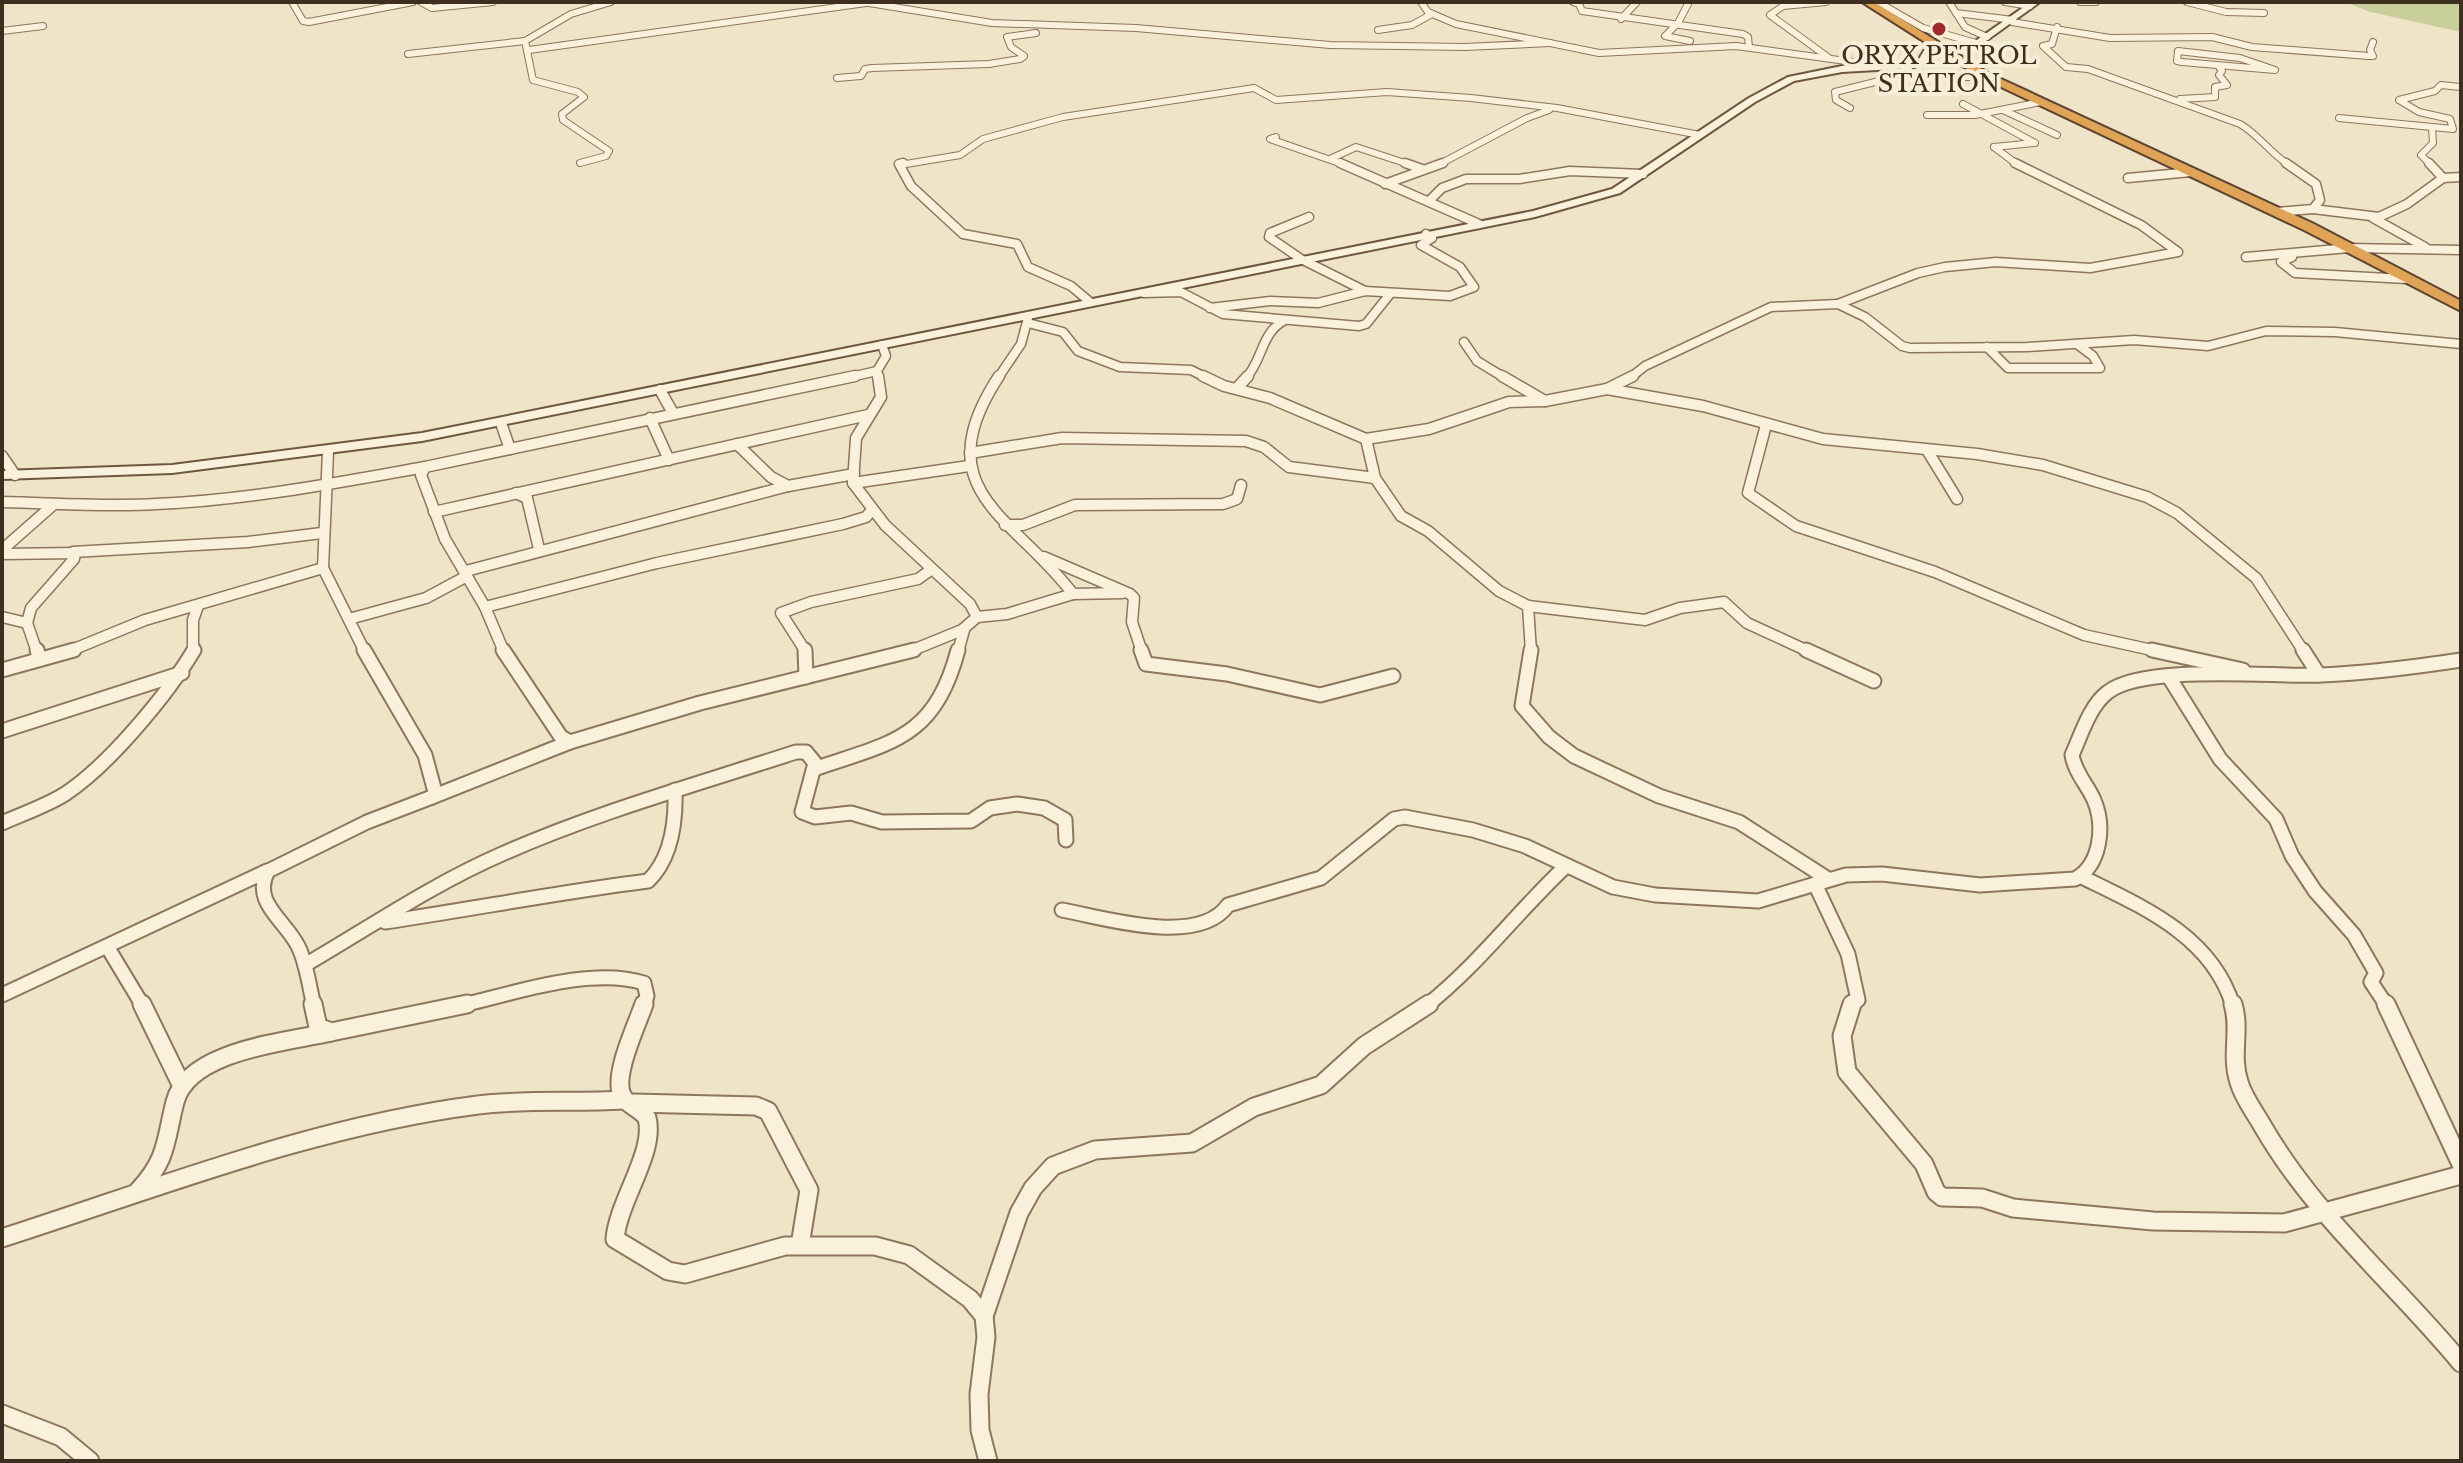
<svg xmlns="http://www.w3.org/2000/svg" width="2463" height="1463" viewBox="0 0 2463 1463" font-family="'Libre Baskerville',serif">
  <rect width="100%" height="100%" fill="#f0e4c8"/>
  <path fill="#c9cf9b" d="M2345,2H2461V32L2370,12Z"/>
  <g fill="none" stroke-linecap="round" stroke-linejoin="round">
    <g stroke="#8d765c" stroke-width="8">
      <g id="street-far4">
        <path d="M292,2L303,21L309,22L413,2"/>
        <path d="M421,2L432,8L493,2"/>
        <path d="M863,2L992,23L1136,28L1330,45L1465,47L1550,43"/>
        <path d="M1421,2L1428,12L1456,24L1599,53L1736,46L1883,66"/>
        <path d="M1573,2L1579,4L1582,11L1743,34L1748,37L1749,47"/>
        <path d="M1689,2L1678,23L1665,36L1690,41"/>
        <path d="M1826,2L1783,6L1770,15L1829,58"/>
        <path d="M1878,2L1923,28L1976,43"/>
        <path d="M1949,2L1965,27L1987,37"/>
        <path d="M2005,2L2030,6"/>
        <path d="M2080,2H2096"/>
        <path d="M2187,2L2226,12L2264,13"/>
        <path d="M1956,13L2013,20"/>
        <path d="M1621,19L1637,2"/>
        <path d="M2012,22L2110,38L2212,37L2252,47L2369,56H2373L2370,50L2373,42"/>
        <path d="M2057,27L2052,44L2043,46L2066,67L2088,69L2240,124C2259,135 2270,153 2289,165"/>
        <path d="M1378,30L1412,25L1432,14"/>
        <path d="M2,31L43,26"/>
        <path d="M529,50L866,3"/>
        <path d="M2178,51L2240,58L2275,70L2182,62L2177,61Z"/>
        <path d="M408,54L525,41"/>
        <path d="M1898,77H1989"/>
        <path d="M837,78L861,76L865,69L872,68L989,64L1020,59L1024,56L1011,47L1007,37L1036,33"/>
        <path d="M2180,99L2215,97V87L2227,85L2219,75L2222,71L2219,67"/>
        <path d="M1963,104L2035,143L1994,147"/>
        <path d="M1850,108L1836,100L1835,92L1891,78L1912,65"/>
        <path d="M2003,110L2057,135"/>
        <path d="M1927,115H1975L2041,102"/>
        <path d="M2339,118L2453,129L2450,119L2419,112L2399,100L2435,91L2441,85L2460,87"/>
        <path d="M1276,137L1270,139L1345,165"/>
        <path d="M1994,147L2018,165"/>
        <path d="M1330,159L1356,147L1411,165"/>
        <path d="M580,163L606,156L609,151L563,120L562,114L584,97L578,92L533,80L525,41L571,14L611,2"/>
        <path d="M900,165L960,155L983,139L1063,117L1254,88L1276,100L1387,92L1471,98L1557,108L1700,135"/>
        <path d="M1438,165L1527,118L1549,110"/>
        <path d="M2431,165L2421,155L2433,143L2432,128"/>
      </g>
    </g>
    <g stroke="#8d765c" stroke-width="11">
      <g id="street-far3">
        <path d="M903,163L899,164L911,186L963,234L1017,244L1028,267L1071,286L1090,302"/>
        <path d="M1340,163L1479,224"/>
        <path d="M1405,163L1422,169"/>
        <path d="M2128,178L2191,172"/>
        <path d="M2443,178L2461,177"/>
        <path d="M1385,184L1443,163"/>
        <path d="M1429,201L1442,188L1466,179H1519L1570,171L1643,174"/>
        <path d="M2313,209L2379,217L2407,204L2443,178L2429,163"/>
        <path d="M2277,212L2313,209L2320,200L2316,184L2286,163"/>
        <path d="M1309,217L1270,233L1269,237L1301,259L1365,291"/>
        <path d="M2373,218L2425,247"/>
        <path d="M2246,257L2349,248L2461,250"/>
        <path d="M2292,257L2281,262L2295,273L2407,279"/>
        <path d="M1144,293L1181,292L1223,314L1359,326L1366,324L1390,294"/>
        <path d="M1838,304L1918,273L1945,267L1996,262L2090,268L2178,252L2141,225L2015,163"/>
        <path d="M1210,308L1270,301L1318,303L1365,291L1450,296L1474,287L1460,267L1421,245L1432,238L1426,234"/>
        <path d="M1028,323L1063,332L1078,351L1120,367L1191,370L1207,378"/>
        <path d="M1464,342L1477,361L1505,378"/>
        <path d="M1987,347L2008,368H2100L2093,356L2077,344"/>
        <path d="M877,371L878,378"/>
        <path d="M877,371L886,356L882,345"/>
        <path d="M846,378L877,371"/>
        <path d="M998,378L1021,344L1028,318"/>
        <path d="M1246,378C1263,360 1261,332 1285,320"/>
        <path d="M1630,378L1645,366L1771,307L1838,304L1865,317L1902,346L1910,348L2028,347L2134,340L2208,346L2266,331L2335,332L2461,344"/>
      </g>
    </g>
    <g stroke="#8d765c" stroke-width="13">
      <g id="street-far2">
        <path d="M878,376L881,397L856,438L853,483L885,525L970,604L977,617L962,630L908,652"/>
        <path d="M1203,376L1224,386L1270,398L1366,439L1375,478L1401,516L1428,531L1499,591L1528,606L1531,652"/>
        <path d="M1502,376L1545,401"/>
        <path d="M1237,388L1248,376"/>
        <path d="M1607,389L1703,406L1823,439L1977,454L2043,465L2147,497L2177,513L2256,578L2304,652"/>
        <path d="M660,390L673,413"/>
        <path d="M650,418L669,460"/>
        <path d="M501,423L510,449"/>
        <path d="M1766,425L1748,493L1796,526L1935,572L2084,635L2161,652"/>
        <path d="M1366,439L1429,429L1509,402L1545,401L1607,389L1633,376"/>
        <path d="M737,444L771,477L788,486"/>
        <path d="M1927,450L1957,499"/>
        <path d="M328,452L323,568L365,652"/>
        <path d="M970,453L1062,438L1246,441L1264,447L1289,467L1375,478"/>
        <path d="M2,456L15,475"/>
        <path d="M853,483L969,466"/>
        <path d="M516,493L527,498L539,549"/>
        <path d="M2,502C53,503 105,507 156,504C247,500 336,483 425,467"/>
        <path d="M434,512L868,415"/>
        <path d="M1005,525H1023L1075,505L1223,504L1237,499L1241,485"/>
        <path d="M2,550L53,505"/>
        <path d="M73,552L248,542L322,533"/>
        <path d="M2,554L75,553L74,559L31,608L27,623"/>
        <path d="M1044,557L1130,594L1134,598L1132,622L1142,652"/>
        <path d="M466,571L788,486L854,474"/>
        <path d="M1073,594L1122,593"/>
        <path d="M1528,606L1645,620L1680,608L1724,602L1747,623L1810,652"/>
        <path d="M485,607L657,563L843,524L866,517L872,510"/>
        <path d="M2,617L27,623L37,652"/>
        <path d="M977,617L1007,614L1073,594C1013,515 924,491 999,376"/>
        <path d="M349,619L426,598L467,576"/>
        <path d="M67,652L145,620L323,568"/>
        <path d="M193,652V620L198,606"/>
        <path d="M504,652L485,607L445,539L421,475L425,467L855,376"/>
        <path d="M806,652L781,613L811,602L918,579L932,569"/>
        <path d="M958,652L964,630"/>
      </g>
    </g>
    <g stroke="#8d765c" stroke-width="17">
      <g id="street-far1">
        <path d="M37,650L39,657"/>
        <path d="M503,650L561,737L570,742L700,703L914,650"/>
        <path d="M805,650L806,677"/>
        <path d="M1141,650L1146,664L1227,674L1320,695L1393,676"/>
        <path d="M1531,650L1522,706L1549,737L1574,756L1659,796L1739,822L1828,879"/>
        <path d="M1806,650L1874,681"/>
        <path d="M2152,650L2243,670"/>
        <path d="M2303,650L2319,675"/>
        <path d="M2,670L74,650"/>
        <path d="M2169,677L2220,759L2276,819L2292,856L2315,891L2354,935L2376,973L2371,982L2387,1006"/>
        <path d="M2,731L182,673"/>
        <path d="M814,769C893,742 934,739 958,650"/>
        <path d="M432,797L570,742"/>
        <path d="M2,823C22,814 46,806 65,794C109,765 167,695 194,650"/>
        <path d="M2082,877C2143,907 2212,936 2233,1006"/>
        <path d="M1815,884L1848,954L1858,1000L1850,1006"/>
        <path d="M1062,910C1105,918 1199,947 1228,905L1321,878L1394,819L1405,817L1473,830L1525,846L1613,887L1655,895L1758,901L1846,875L1882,874L1980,885L2075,879C2101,865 2105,826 2094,800C2087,784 2075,773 2072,755C2081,735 2090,705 2108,692C2145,664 2272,677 2321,675C2368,673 2415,667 2461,660"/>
        <path d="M385,922C473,909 560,892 648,881C672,858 676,822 675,790"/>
        <path d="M108,948L143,1006"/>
        <path d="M305,965C370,927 433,884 502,854C597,812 698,784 796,752H806L815,763L802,812L815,817L851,813L882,822L971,821L990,808L1017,804L1044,808L1065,820L1066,840"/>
        <path d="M2,995L267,871"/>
        <path d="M314,1006C309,986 307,964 298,946C285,920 251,902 268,871L367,822L432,797L435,792L425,755L364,650"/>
        <path d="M458,1006C513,994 590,966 644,983L647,996L644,1006"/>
        <path d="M1426,1006C1478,965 1517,912 1565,867"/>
      </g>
    </g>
    <g stroke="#8d765c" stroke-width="21">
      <g id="street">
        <path d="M142,1004L180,1082"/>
        <path d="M313,1004L318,1027L331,1032L467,1004"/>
        <path d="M644,1004C637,1025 611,1078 623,1097C629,1106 641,1109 647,1118C656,1152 618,1201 615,1239L668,1271L685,1274L785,1246H875L909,1255L970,1299L984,1316L986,1337L979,1394L980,1430L988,1461"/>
        <path d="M1852,1004L1842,1036L1847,1072L1924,1164L1936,1192L1942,1197L1982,1198L2013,1208L2153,1221L2284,1223L2461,1175"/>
        <path d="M2233,1004C2241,1030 2230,1055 2239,1082C2243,1097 2254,1111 2262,1125C2314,1216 2395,1283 2461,1363"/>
        <path d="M2386,1004L2461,1164"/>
        <path d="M634,1103L756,1106L768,1111L809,1190L800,1245"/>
        <path d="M138,1191C168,1159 165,1141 175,1102C188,1050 287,1042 331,1032"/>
        <path d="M2,1238C158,1188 314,1126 478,1105C526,1099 575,1103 624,1100"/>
        <path d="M984,1316L1019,1213L1033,1188L1053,1166L1095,1150L1192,1143L1254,1107L1321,1085L1364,1046L1429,1004"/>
        <path d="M2,1414L61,1437L90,1461"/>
      </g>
    </g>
    <g stroke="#6f573f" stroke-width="4">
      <path id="secondary" d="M2031,2H2040L1979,46L1931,53L1925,63L1912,68L1842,72L1794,81L1755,102L1620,193L1535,217L422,441L172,473L2,479V471L172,465L422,433L1533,211L1612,189L1749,98L1788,77L1842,66L1911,62L1919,59L1925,49L1974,42Z"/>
    </g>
    <g stroke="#5b4430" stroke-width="4">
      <path id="highway" d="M1862,2H1874L1988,73L2314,224L2461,301V311L2304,230L1980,77Z"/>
    </g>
    <use href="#street-far4" stroke="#faf1dc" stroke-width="6"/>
    <use href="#street-far3" stroke="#faf1dc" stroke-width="8"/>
    <use href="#street-far2" stroke="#faf1dc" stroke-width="10"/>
    <use href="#street-far1" stroke="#faf1dc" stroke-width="13"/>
    <use href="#street" stroke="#faf1dc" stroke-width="17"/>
    <use href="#secondary" fill="#faf1dc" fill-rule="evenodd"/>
    <use href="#highway" fill="#e0a458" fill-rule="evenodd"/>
  </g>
  <circle fill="#9e2a2b" stroke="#f7eed8" stroke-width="3" cx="1939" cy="29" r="8"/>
  <g text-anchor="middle" stroke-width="8" stroke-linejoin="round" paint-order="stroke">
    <g font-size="24" fill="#3d2e20" stroke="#f7eed8">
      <text x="1939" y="64">ORYX PETROL<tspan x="1939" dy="28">STATION</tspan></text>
    </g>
  </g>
  <rect width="2463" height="1463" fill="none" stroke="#3d2e20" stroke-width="8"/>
</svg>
